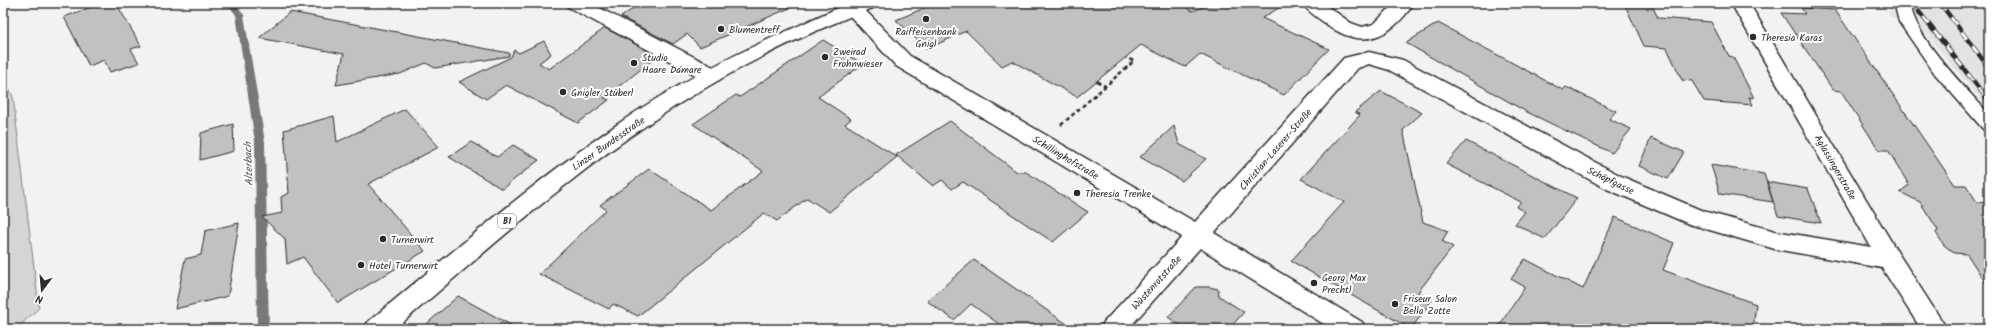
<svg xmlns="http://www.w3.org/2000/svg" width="1992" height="332" viewBox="0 0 1992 332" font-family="Kalam,sans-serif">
  <rect width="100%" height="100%" fill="#f2f2f2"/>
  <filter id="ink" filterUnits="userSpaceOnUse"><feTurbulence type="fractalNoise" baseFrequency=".025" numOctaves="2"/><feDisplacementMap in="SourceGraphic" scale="8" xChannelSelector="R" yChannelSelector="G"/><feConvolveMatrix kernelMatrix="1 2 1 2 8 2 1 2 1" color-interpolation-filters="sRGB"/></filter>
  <g filter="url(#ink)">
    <path fill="#e3e3e3" d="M1889,3H1989V110L1923,30L1889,16Z"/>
    <path fill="#d5d5d5" stroke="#808080" d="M3,74L13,97L39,308L16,329H3Z"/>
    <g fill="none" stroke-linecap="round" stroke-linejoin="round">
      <path fill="#787878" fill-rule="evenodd" d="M227,3H235L244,15L265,142L269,329H257L255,142L236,15Z"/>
    </g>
    <g fill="#c1c1c1" stroke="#2b2b2b">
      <path d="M102,3H116L141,46L131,49L139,63L110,72L104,60L89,66L64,17Z"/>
      <path d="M641,3H801L700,47L687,34L673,44L621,17Z"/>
      <path d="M936,3H1176L1193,11L1213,3H1287L1262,18L1329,49L1284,95L1200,54L1185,67L1141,45L1077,97L1012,61L1002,66L966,31L927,49L896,20Z"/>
      <path d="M1624,3H1651L1658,18L1711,22L1729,56L1733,57L1754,98L1749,97L1753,105L1704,101L1692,81L1682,80L1667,48L1644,46Z"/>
      <path d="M1801,8L1835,10L1955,185H1966L1977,202L1989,203V288L1967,254L1954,253L1944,245L1936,233L1938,230L1920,202L1900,192L1909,185L1888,150H1879L1841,91L1833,90L1781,13L1805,14Z"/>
      <path d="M290,12L509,53V56L435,68L426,63L400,74L336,85L344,54L259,38Z"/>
      <path d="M1438,23L1563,90L1566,87L1616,111L1609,119L1631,129L1612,153L1525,111L1406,43Z"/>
      <path d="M605,28L658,56L604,98L609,100L578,123L506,85L486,99L459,82L511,57L514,50L519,53L544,41L551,54L539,63L549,69Z"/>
      <path d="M823,40L863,64L818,97L851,119L845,124L897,157L829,212L807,198L777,221L764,213L638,316L613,304L609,309L539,274L606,210L600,205L649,169L711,210L763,171L693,124L736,95L740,97Z"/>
      <path d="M1381,91L1422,113L1403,130L1423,222L1448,231L1442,241L1453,247L1418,292L1432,300L1411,329L1291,261L1344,202L1301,179L1360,115L1355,112Z"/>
      <path d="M405,109L439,147L368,184L425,251L338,303L303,257L287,264L285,239L262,217L282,213L281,197L289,193L284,130L334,116L337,142Z"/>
      <path d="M950,121L1017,172H1026L1088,212L1053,242L963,182L952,189L942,180L933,186L896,155Z"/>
      <path d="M233,124L234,151L200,160L201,133Z"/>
      <path d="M1174,126L1179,144L1206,159L1182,181L1140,157Z"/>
      <path d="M1651,138L1684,152L1668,179L1639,166Z"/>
      <path d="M1466,141L1577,198L1545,239L1515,224L1525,212L1516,207L1521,202L1446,164Z"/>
      <path d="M471,142L497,157L513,145L539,160L502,189L449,157Z"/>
      <path d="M1711,165L1764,174L1773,202L1720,194Z"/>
      <path d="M1767,182L1808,189L1821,223L1778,216Z"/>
      <path d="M1615,217L1674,243L1663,270L1756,304L1753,329H1497L1525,287L1511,279L1525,259L1583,289Z"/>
      <path d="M239,223L228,296L175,309L185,259L201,255L205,231Z"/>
      <path d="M974,260L1074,329H1006L971,304L954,320L927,301Z"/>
      <path d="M1196,287H1209L1218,289L1219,296L1244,312L1229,329H1185L1168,317Z"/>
      <path d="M458,296L518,329H421Z"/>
    </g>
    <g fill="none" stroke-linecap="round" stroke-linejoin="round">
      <g stroke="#2b2b2b" stroke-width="3">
        <path id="service" d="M1897,3H1916L1911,8C1920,43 1964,86 1989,114V131L1983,129L1935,74L1899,22L1895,6Z"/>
      </g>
      <g stroke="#2b2b2b" stroke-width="3">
        <g id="minor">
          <path d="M566,3H590L719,70L722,75L719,80L712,82L705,80L568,7Z"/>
          <path d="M838,3H858L910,56L1195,222L1344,58L1369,52L1403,60L1623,177L1703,211L1775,231L1871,247L1731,3H1749L1898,253L1947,329H1921L1882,268L1775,249L1689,224L1607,189L1389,70L1369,64L1358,68L1214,233L1362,322L1366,329H1332L1200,248L1128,329H1100L1104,322L1182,237L896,66Z"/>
          <path d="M1302,3H1323L1351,23L1362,27L1374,24L1395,3H1414C1390,39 1361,51 1325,23C1317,17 1307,11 1302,3Z"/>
        </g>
      </g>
      <g stroke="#2b2b2b" stroke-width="3">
        <path id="primary" d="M850,3H877L875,7C805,33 737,67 674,107C574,171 485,252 395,329H364L368,322C449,255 528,186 615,126C672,86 734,54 798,26C815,18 832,10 850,3Z"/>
      </g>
      <g stroke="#2b2b2b" stroke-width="2.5" stroke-dasharray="4 3" stroke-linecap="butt">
        <path d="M1097,81L1105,86"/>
        <path d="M1061,125L1134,61L1126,58"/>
      </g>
      <use href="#service" fill="#fff" fill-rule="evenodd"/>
      <use href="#minor" fill="#fff" fill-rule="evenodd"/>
      <use href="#primary" fill="#fff" fill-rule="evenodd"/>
      <g stroke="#2b2b2b" stroke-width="4.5">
        <g id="rail">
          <path d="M1912,3L1989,101"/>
          <path d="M1940,3L1989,68"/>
        </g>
      </g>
      <use href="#rail" stroke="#fff" stroke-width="3" stroke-dasharray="9" stroke-linecap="butt"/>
    </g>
  </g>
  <g fill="#2b2b2b" stroke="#fff" stroke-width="1.5">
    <circle cx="926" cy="19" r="4"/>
    <circle cx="721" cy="29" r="4"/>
    <circle cx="1753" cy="37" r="4"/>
    <circle cx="825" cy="57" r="4"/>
    <circle cx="634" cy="63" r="4"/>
    <circle cx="563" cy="92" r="4"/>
    <circle cx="1077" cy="193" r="4"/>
    <circle cx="383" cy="239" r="4"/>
    <circle cx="361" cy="265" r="4"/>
    <circle cx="1314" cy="283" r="4"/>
    <circle cx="1395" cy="304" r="4"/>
  </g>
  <g text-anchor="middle" stroke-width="4" stroke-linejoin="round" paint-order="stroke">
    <rect fill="#fff" stroke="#6b6b6b" stroke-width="1" x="498" y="214" width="18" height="14" rx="3"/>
    <g font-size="9" font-weight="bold" fill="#2b2b2b">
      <text x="507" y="224">B1</text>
    </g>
    <g font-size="10" fill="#2b2b2b" stroke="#fff" text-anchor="start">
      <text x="729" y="33">Blumentreff</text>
      <text x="926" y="35" text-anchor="middle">Raiffeisenbank<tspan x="926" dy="12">Gnigl</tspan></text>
      <text x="1761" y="41">Theresia Karas</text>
      <text x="833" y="55">Zweirad<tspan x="833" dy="12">Frohnwieser</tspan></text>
      <text x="642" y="61">Studio<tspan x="642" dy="12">Haare Dámare</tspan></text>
      <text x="571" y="96">Gnigler Stüberl</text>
      <text x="1085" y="197">Theresia Trenke</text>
      <text x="391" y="243">Turnerwirt</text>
      <text x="369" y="269">Hotel Turnerwirt</text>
      <text x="1322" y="281">Georg Max<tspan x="1322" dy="12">Prechtl</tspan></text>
      <text x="1403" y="302">Friseur Salon<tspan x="1403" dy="12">Bella Zotte</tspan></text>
    </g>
    <g font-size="10" fill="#2b2b2b" stroke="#fff">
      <text transform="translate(608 143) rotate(-35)" y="4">Linzer Bundesstraße</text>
      <text transform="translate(1275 149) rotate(-49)" y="4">Christian-Laserer-Straße</text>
      <text transform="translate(1066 157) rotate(31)" y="4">Schillinghofstraße</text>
      <text transform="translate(1836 167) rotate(60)" y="4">Aglassingerstraße</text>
      <text transform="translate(1611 180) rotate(26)" y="4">Schöpfgasse</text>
      <text transform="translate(1156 282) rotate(-48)" y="4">Wüstenrotstraße</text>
    </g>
    <g font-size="11" font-style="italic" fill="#585858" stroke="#fff">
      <text transform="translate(248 164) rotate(-92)" y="4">Alterbach</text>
    </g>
  </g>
  <rect width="1992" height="332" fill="none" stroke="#fff" stroke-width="16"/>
  <rect x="8" y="8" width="1976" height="316" fill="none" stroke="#2b2b2b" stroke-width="1.5" filter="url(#ink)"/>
  <g transform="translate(42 290) rotate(196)" stroke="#ffffff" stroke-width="3" paint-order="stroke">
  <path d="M0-3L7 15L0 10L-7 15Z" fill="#2b2b2b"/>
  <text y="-6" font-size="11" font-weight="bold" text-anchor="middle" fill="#2b2b2b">N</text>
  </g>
</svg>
